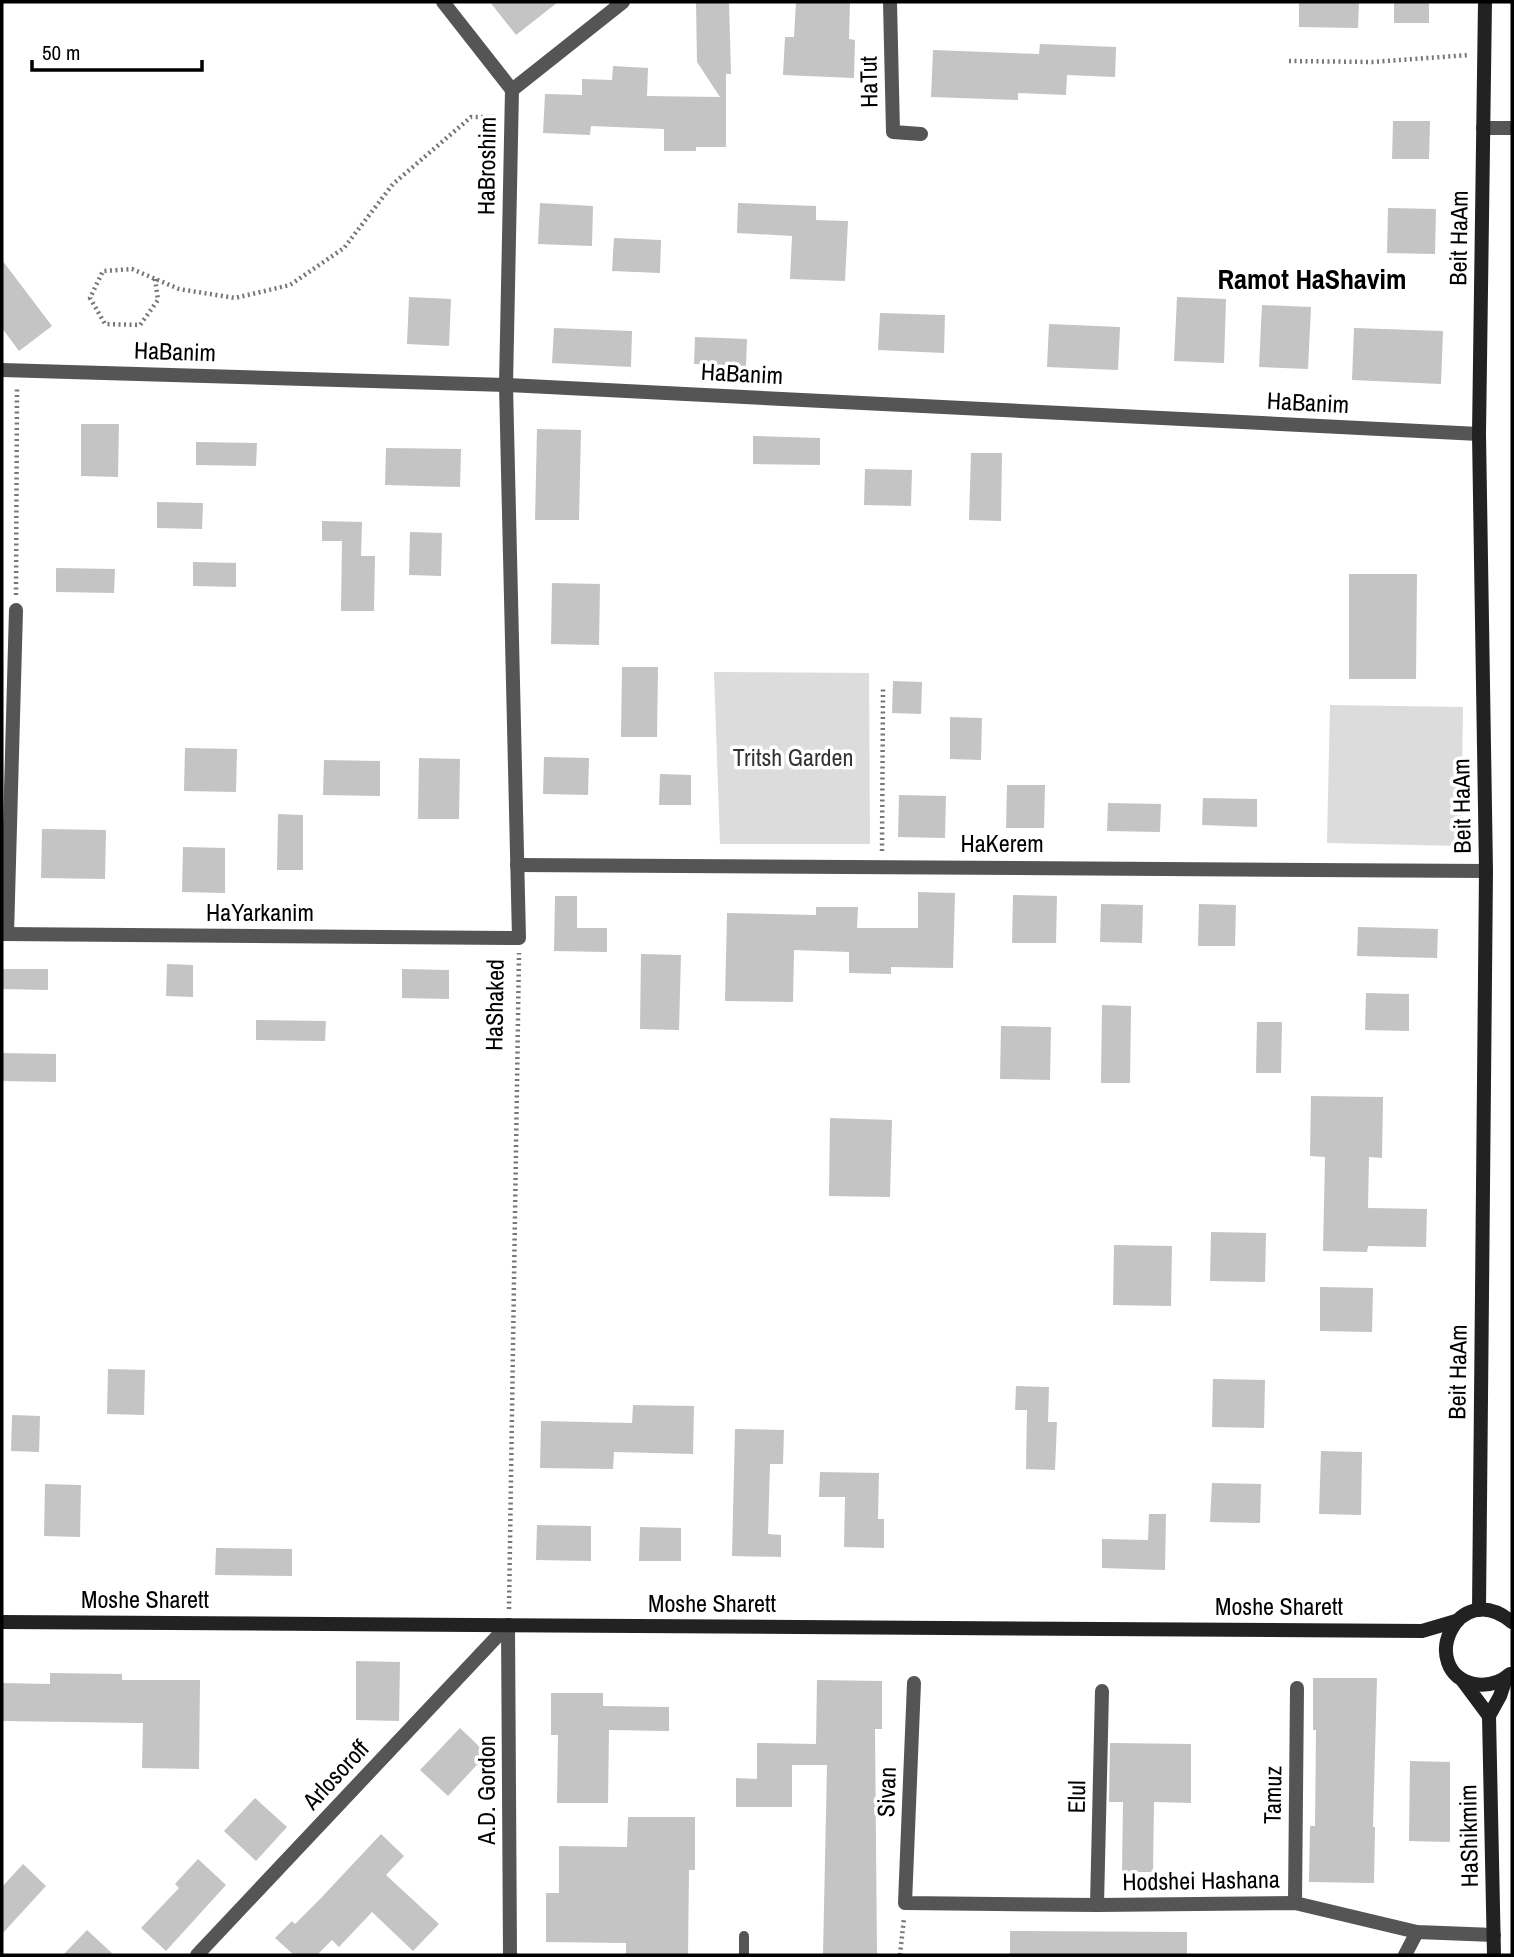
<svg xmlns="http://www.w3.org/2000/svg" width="1514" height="1957" viewBox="0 0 1514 1957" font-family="'Archivo Narrow',sans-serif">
  <rect width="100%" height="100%" fill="#fff"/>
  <g fill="#dcdcdc">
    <path d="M714,672L869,673L870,844H720Z"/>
    <path d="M1330,705L1463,707L1461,846L1327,843Z"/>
  </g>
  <g fill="#c4c4c4">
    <path d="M490,2H558L516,35Z"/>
    <path d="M696,2H729L731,74H726V147H696V151H664V129L591,126L590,135L543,133L545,94L582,95V79L612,80L613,66L648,68L647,96L720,97L697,62Z"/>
    <path d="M796,2H850L849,39L855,40L854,78L783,75L785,37H794Z"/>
    <path d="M1299,2H1359L1358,28L1299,27Z"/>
    <rect x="1394" y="2" width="35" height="21"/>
    <path d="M1040,44L1116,47L1115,77L1067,75L1066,95L1018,93V100L931,97L933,50L1039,54Z"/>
    <path d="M1393,121H1430L1429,159H1392Z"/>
    <path d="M540,203L593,206L592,246L538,244Z"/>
    <path d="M738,203L816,206V220L848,221L845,281L790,279L792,236L737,233Z"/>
    <path d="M1388,208L1436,209L1435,254L1387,253Z"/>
    <path d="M614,238L661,240L660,273L612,271Z"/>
    <path d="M2,260L52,326L19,351L2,328Z"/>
    <path d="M409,297L451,299L449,346L407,344Z"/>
    <path d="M1177,297L1226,299L1224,363L1174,361Z"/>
    <path d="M1262,305L1311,307L1308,369L1259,367Z"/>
    <path d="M880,313L945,315L944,353L878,350Z"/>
    <path d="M1049,324L1120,327L1118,370L1047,367Z"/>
    <path d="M554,328L632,331L631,367L552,363Z"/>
    <path d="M1354,328L1443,331L1441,384L1352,380Z"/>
    <path d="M695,337L747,339L746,366L694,364Z"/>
    <path d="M81,424H119L118,477L81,476Z"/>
    <path d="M537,429L581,430L579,520H535Z"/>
    <path d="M753,436L820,438V465L753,464Z"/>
    <path d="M196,442L257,443L256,466L196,465Z"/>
    <path d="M386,448L461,449L460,487L385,485Z"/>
    <path d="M971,453H1002L1001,521L969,520Z"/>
    <path d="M865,469L912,470L911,506L864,505Z"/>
    <path d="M157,502L203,503L202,529L157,528Z"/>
    <path d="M322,521L362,522L361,556H375L374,611H341L342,541H322Z"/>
    <path d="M410,532L442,533L441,576L409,575Z"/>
    <path d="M193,562L236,563V587L193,586Z"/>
    <path d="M56,568L115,569L114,593L56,592Z"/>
    <path d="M1349,574H1417L1416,679H1349Z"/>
    <path d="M552,583L600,584L599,645L551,644Z"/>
    <path d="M622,667H658L657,737H621Z"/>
    <path d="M893,681L922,682L921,714L892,713Z"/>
    <path d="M950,717L982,718L981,760L950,759Z"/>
    <path d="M185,748L237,749L236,792L184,791Z"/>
    <path d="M544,757L589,758L588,795L543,794Z"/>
    <path d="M419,758L460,759L459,819H418Z"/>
    <path d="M324,760L380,761V796L323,795Z"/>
    <path d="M660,774L691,775V805H659Z"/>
    <path d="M1007,785H1045L1044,828H1006Z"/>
    <path d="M899,795L946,796L945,838L898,837Z"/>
    <path d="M1203,798L1257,799V827L1202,825Z"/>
    <path d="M1108,803L1161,804L1160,832L1107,831Z"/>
    <path d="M278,814L303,815V870H277Z"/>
    <path d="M42,829L106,830L105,879L41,878Z"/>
    <path d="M183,847L225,848V893L182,892Z"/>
    <path d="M918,892L955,893L953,968L891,967V974L849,973V952L794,950L793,1002L725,1001L727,913L816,915V907H858L857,928H918Z"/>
    <path d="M1013,895L1057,896L1056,943H1012Z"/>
    <path d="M555,896H577V928H607V952L554,951Z"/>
    <path d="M1101,904L1143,905L1142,943L1100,942Z"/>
    <path d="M1199,904L1236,905L1235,946H1198Z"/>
    <path d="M1358,927L1438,929L1437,958L1357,956Z"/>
    <path d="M641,954L681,955L679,1030L640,1029Z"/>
    <path d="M167,964L193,965V997L166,996Z"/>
    <path d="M2,969H48V990L2,989Z"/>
    <path d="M402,969L449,970V999L402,998Z"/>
    <path d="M1366,993L1409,994V1031L1365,1030Z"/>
    <path d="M1102,1005L1131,1006L1130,1083H1101Z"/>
    <path d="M256,1020L326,1021L325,1041L256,1040Z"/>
    <path d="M1257,1022H1282L1281,1073H1256Z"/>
    <path d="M1001,1026L1051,1027L1050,1080L1000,1079Z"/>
    <path d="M2,1053L56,1054V1082L2,1081Z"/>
    <path d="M1311,1096L1383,1097L1382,1158L1369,1157L1368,1208L1427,1209L1426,1247L1368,1246L1367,1252L1323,1251L1325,1157L1310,1156Z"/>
    <path d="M830,1118L892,1120L890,1197L829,1196Z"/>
    <path d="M1211,1232L1266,1233L1265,1282L1210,1281Z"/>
    <path d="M1114,1245L1172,1246L1171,1306L1113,1305Z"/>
    <path d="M1320,1287L1373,1288L1372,1332L1320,1331Z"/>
    <path d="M108,1369L145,1370L144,1415L107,1414Z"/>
    <path d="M1213,1379L1265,1380L1264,1428L1212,1427Z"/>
    <path d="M1016,1386L1049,1387L1048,1422H1057L1055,1470L1026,1469L1027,1410H1015Z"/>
    <path d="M633,1405L694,1406L693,1454L614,1452L613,1469L540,1468L541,1421L632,1423Z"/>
    <path d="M12,1415L40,1416L39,1452L11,1451Z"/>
    <path d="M735,1429L784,1430L783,1464H770L768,1534L781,1535V1557L732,1556Z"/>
    <path d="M1321,1451L1362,1452L1361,1515L1319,1514Z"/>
    <path d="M820,1472L879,1473L878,1519H884V1548L844,1547L845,1497H819Z"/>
    <path d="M1212,1483L1261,1484L1260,1523L1210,1522Z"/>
    <path d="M45,1484L81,1485L80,1537L44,1536Z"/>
    <path d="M1149,1514H1166L1165,1570L1102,1568V1539L1148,1540Z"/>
    <path d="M537,1525L591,1526V1561L536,1560Z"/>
    <path d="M640,1527L681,1528V1561H639Z"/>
    <path d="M216,1548L292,1549V1576L215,1575Z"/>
    <path d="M356,1661L400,1662L399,1721L356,1720Z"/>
    <path d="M50,1673L122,1674V1680H200L199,1769L142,1768L143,1723L2,1721V1683L50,1684Z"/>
    <path d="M1313,1678H1377L1373,1827H1375L1374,1883L1309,1882L1310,1826H1315L1316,1730H1313Z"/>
    <path d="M817,1680L882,1681V1729H875L877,1955H823L827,1765H792V1807H736V1778L757,1779V1743L816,1744Z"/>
    <path d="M551,1693H603V1706L669,1707V1731L609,1730L608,1803H557L558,1735H551Z"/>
    <path d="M460,1728L487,1754L448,1796L420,1770Z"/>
    <path d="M1110,1743L1191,1744V1803L1154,1802L1153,1872H1122L1123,1802H1109Z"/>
    <path d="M1410,1761L1450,1762V1842L1409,1841Z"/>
    <path d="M255,1798L287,1827L256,1861L224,1831Z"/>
    <path d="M628,1817H695V1870H689L688,1955H626V1943L546,1942V1893H559V1846L627,1847Z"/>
    <path d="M381,1834L404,1856L386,1875L439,1924L413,1951L372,1912L339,1947L332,1940L317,1955H294L275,1938L292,1921L295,1924L322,1897Z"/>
    <path d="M198,1859L226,1885L166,1951L141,1928L179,1888L175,1884Z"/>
    <path d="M23,1864L46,1886L2,1934V1887Z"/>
    <path d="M87,1930L114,1955H63Z"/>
    <path d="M1010,1931L1187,1932V1955H1010Z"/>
  </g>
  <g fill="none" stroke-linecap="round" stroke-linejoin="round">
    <g stroke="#777" stroke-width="4.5" stroke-dasharray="2 3.5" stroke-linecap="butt">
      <path d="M1289,61L1372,62L1469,55"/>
      <path d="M155,279L158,300L140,325L105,324L90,298L103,271L132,269L179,289L235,298L290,285L344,248L393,184L471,117H496"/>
      <path d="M16,595L17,387"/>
      <path d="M882,851L883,689"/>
      <path d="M509,1609L519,953"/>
      <path d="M900,1955L904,1918"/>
    </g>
    <path stroke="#555" stroke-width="10" d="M744,1936V1955"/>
    <g stroke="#555" stroke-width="14">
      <path d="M443,2L512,90"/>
      <path d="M890,2L893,132L921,134"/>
      <path d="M1483,128H1512"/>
      <path d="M2,370L506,385L1479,434"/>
      <path d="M517,865L1486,871"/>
      <path d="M2,934L519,938L506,385L512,90L623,2"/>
      <path d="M7,934L16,610"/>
      <path d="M508,1625L510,1955"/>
      <path d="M914,1683L905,1903L1097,1905L1295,1903L1417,1932L1494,1935"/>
      <path d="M1295,1903L1297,1688"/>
      <path d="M1097,1905L1102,1691"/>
      <path d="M197,1955L508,1625"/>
      <path d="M1405,1955L1417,1932"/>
    </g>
    <g stroke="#222" stroke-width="14">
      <path d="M1479,1610L1486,871L1479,434L1485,2"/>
      <path d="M2,1622L1422,1631L1456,1621"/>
      <path d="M1510,1674C1500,1683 1487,1686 1474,1684C1417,1671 1456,1576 1512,1622"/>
      <path d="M1463,1681L1489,1716"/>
      <path d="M1494,1955L1489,1716L1500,1696L1506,1678"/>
    </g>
  </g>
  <g text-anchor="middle" stroke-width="7" stroke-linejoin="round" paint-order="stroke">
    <g font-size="24" fill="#000" stroke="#fff">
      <text transform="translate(869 82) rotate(-91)" y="8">HaTut</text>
      <text transform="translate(487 166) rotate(-89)" y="8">HaBroshim</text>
      <text transform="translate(1459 238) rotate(-89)" y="8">Beit HaAm</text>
      <text transform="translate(175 352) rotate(2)" y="8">HaBanim</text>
      <text transform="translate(742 374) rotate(3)" y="8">HaBanim</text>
      <text transform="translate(1308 403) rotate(3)" y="8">HaBanim</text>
      <text transform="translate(1462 806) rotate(-91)" y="8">Beit HaAm</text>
      <text x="1002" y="852">HaKerem</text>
      <text x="260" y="921">HaYarkanim</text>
      <text transform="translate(495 1005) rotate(-89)" y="8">HaShaked</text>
      <text transform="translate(1458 1372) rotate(-89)" y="8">Beit HaAm</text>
      <text x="145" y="1608">Moshe Sharett</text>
      <text x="712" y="1612">Moshe Sharett</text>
      <text x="1279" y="1615">Moshe Sharett</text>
      <text transform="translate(336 1775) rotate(-47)" y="8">Arlosoroff</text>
      <text transform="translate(487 1790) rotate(-90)" y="8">A.D. Gordon</text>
      <text transform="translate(887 1792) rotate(-88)" y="8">Sivan</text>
      <text transform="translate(1273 1795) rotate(-89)" y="8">Tamuz</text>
      <text transform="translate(1077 1797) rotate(-89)" y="8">Elul</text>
      <text transform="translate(1469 1836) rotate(-91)" y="8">HaShikmim</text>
      <text transform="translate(1201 1881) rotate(-1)" y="8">Hodshei Hashana</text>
    </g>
    <g font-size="24" fill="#333" stroke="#fff">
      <text x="793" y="766">Tritsh Garden</text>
    </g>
    <g font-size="28" font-weight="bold" fill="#000" stroke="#fff">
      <text x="1312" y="289">Ramot HaShavim</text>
    </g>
  </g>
  <rect width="1514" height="1957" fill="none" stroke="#000000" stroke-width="7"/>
  <path d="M32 60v10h170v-10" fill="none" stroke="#000000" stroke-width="3.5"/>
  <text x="42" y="60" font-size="21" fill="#000000" stroke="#ffffff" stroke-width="5" paint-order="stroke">50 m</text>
</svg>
